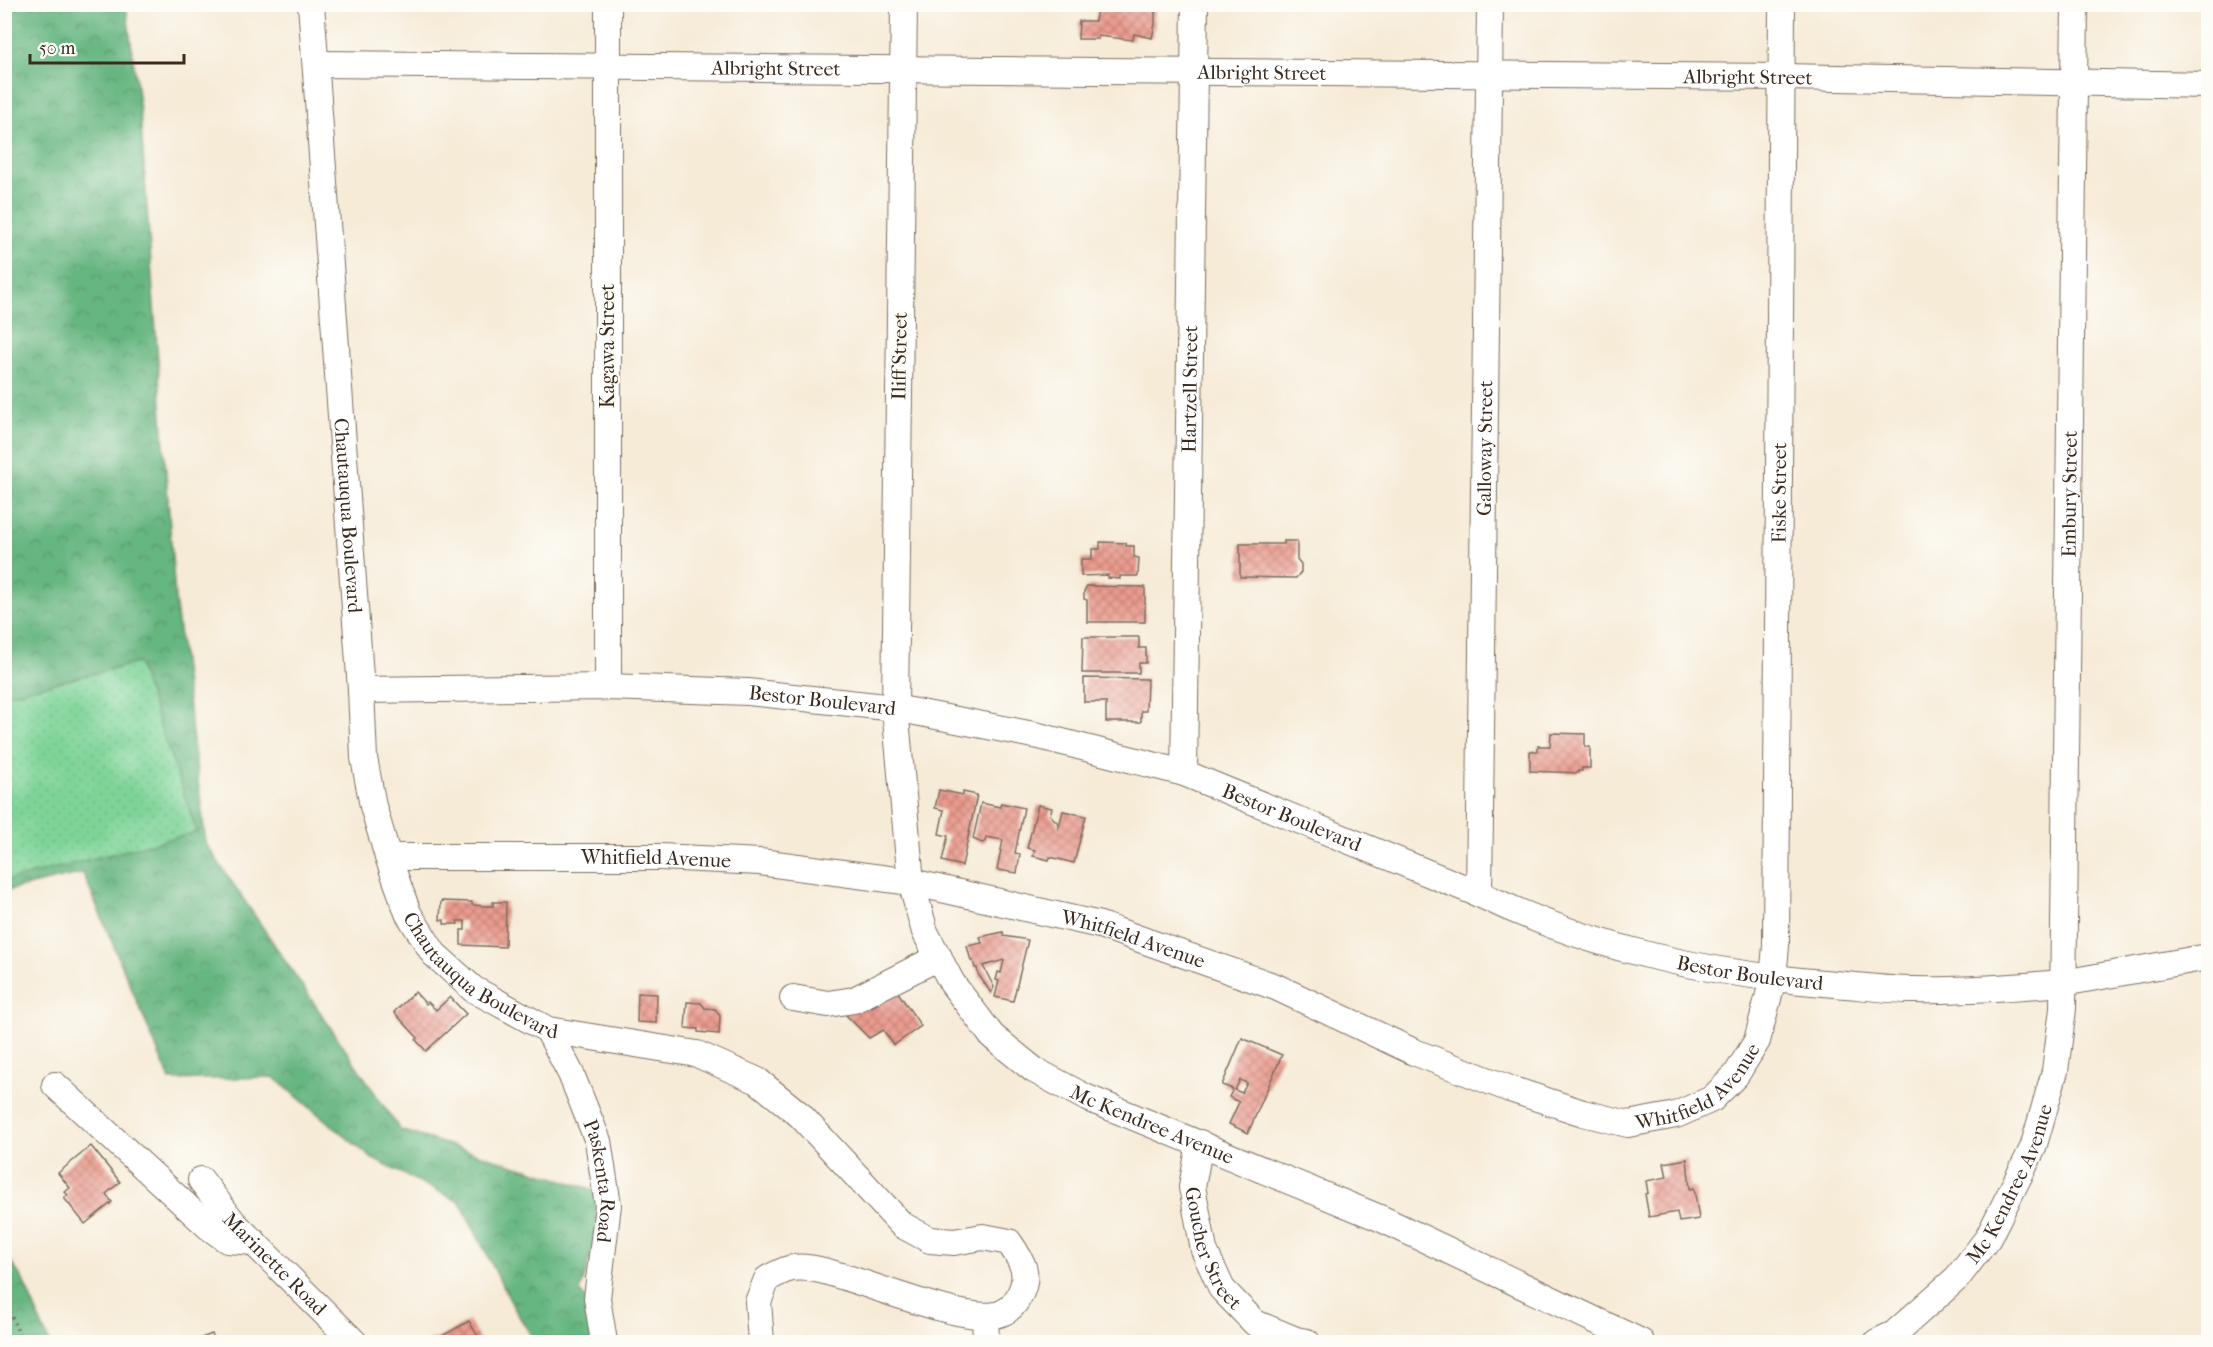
<svg xmlns="http://www.w3.org/2000/svg" width="2213" height="1347" viewBox="0 0 2213 1347" font-family="'IM FELL French Canon',serif">
  <defs>
    <pattern id="forest-crowns" width="20" height="18" patternUnits="userSpaceOnUse" patternTransform="scale(1.5)"><rect width="20" height="18" fill="#66b680"/><path d="M2 6a3 3 0 1 1 6 0M12 15a3 3 0 1 1 6 0" fill="none" stroke="#559468"/></pattern>
    <pattern id="park-dots" width="8" height="8" patternUnits="userSpaceOnUse" patternTransform="scale(1.5)"><rect width="8" height="8" fill="#7ed498"/><path d="M2 2h.1M6 6h.1" fill="none" stroke="#6eb683" stroke-width="1.8" stroke-linecap="round"/></pattern>
    <pattern id="building-cross-hatch" width="8" height="8" patternUnits="userSpaceOnUse" patternTransform="scale(1.5)"><rect width="8" height="8" fill="#eb9b8f"/><path d="M0 0l8 8M0 8l8-8" fill="none" stroke="#c07f74"/></pattern>
  </defs>
  <rect width="100%" height="100%" fill="#fdfcf7"/>
  <filter id="ink" filterUnits="userSpaceOnUse"><feTurbulence type="fractalNoise" baseFrequency=".0167" numOctaves="2"/><feDisplacementMap in="SourceGraphic" scale="12" xChannelSelector="R" yChannelSelector="G"/><feConvolveMatrix kernelMatrix="1 2 1 2 8 2 1 2 1" color-interpolation-filters="sRGB"/></filter>
  <filter id="wash" filterUnits="userSpaceOnUse"><feTurbulence type="fractalNoise" baseFrequency=".008" numOctaves="4" result="noise"/><feDisplacementMap in="SourceGraphic" scale="24" xChannelSelector="R" yChannelSelector="G"/><feGaussianBlur stdDeviation="1.35" result="paint"/><feColorMatrix in="noise" values="0 0 0 0 0 0 0 0 0 0 0 0 0 0 0 0 0 1.4 0 .05"/><feComposite in="paint" operator="in"/></filter>
  <g filter="url(#wash)">
    <rect width="100%" height="100%" fill="#f6ebd7"/>
    <g fill="url(#forest-crowns)" stroke="#50704f" stroke-width="1.5">
      <path d="M4,5H126L140,111L175,598L206,844L400,1130L595,1190L597,1233L580,1292L619,1342H535L514,1308L460,1202L373,1159L273,1077L170,1080L83,873L5,891Z"/>
      <path d="M4,1251L23,1280L49,1342H5Z"/>
    </g>
    <path fill="url(#park-dots)" stroke="#5c7f5b" stroke-width="1.5" d="M138,663L197,832L5,881V695Z"/>
    <g id="blocks">
      <g fill="url(#building-cross-hatch)" fill-rule="evenodd">
        <path d="M1111,5H1155V24L1152,38L1134,34L1133,40L1098,36V39H1078L1079,21H1095L1097,9L1110,11Z"/>
        <path d="M1284,541H1297V559L1301,564V572L1296,578L1240,577V544H1284Z"/>
        <path d="M1100,542L1126,543V546H1134V557L1139,558L1138,576H1120V579L1108,578V575L1081,576V559H1092V549H1100Z"/>
        <path d="M1087,586L1145,587V622H1087V600L1084,599V591Z"/>
        <path d="M1083,637H1139V648H1146V663H1139V673H1082Z"/>
        <path d="M1084,678L1147,679L1146,711H1141V722H1106V702H1084Z"/>
        <path d="M1551,733L1585,734V747H1590V768H1582V771H1578V773L1530,771V751H1538V746H1550Z"/>
        <path d="M939,790L963,795V792L977,795L962,866L942,861L948,836L939,834L944,810L935,808Z"/>
        <path d="M981,803L1000,807L1001,803L1024,808L1015,853L1020,854L1017,873L997,870L1003,840L986,837L985,842L982,843L973,839Z"/>
        <path d="M1038,805L1052,808L1050,815L1058,823V830L1063,811L1086,816L1074,863L1050,857L1049,860L1033,856L1035,850L1027,848Z"/>
        <path d="M441,901L472,902V905L486,906H493V902H506L505,947L461,945V930H465V921H457L458,924H444V920H440Z"/>
        <path d="M1003,932L1004,936L1028,940L1013,1001L995,997L999,981L996,980L998,972L1001,973L1004,960L983,966L994,987L991,993L978,974L977,968H975L973,961H971L967,946L982,943L980,937Z"/>
        <path d="M897,991L921,1026L894,1045L883,1030L869,1038L844,1013L870,1004L872,1007Z"/>
        <path d="M415,992L426,1004L428,1002L436,1010L450,997L466,1014L426,1051L416,1040L418,1038L394,1012Z"/>
        <path d="M638,993L657,994L656,1023L637,1022Z"/>
        <path d="M687,1002L701,1003L705,1008L715,1009L720,1016L719,1034L698,1032V1029L685,1028Z"/>
        <path d="M1242,1038L1282,1055L1248,1133L1229,1124L1239,1102L1229,1097L1233,1089L1222,1085ZM1240,1080L1247,1083L1242,1093L1235,1090Z"/>
        <path d="M91,1146L120,1182L106,1194L112,1202L85,1224L64,1198L68,1195L65,1192L70,1188L58,1173Z"/>
        <path d="M1687,1159L1690,1189L1694,1188L1699,1219L1679,1222L1677,1212L1649,1217L1645,1194L1648,1193L1646,1181L1667,1177L1664,1163Z"/>
        <path d="M469,1321L481,1342H427L434,1338L435,1340Z"/>
        <path d="M212,1334L216,1342H191Z"/>
      </g>
    </g>
  </g>
  <g filter="url(#ink)">
    <use href="#blocks" fill-opacity="0" stroke="#7c6e5f" stroke-width="1.5"/>
    <g fill="none" stroke-linecap="round" stroke-linejoin="round">
      <g stroke="#7c6e5f" stroke-width="28">
        <g id="minor">
          <path id="s1" d="M311,4L361,690L364,758L373,806L388,857L408,913L434,954L473,989L548,1030L697,1054L758,1081L800,1115L902,1225L930,1240L954,1242L983,1237L1009,1242C1022,1261 1031,1274 1019,1296C1016,1302 1010,1309 1004,1312C972,1330 853,1275 815,1269C793,1265 785,1269 767,1279L758,1302L761,1342"/>
          <path d="M608,4V687"/>
          <path id="s2" d="M904,4L895,708L911,882L925,932L952,983L992,1036L1034,1070L1085,1097L1382,1219L1641,1342"/>
          <path id="s3" d="M316,64L1781,77L2208,85"/>
          <path id="s4" d="M361,690L608,687L748,692L895,708L1039,736L1184,773L1479,894C1596,950 1707,974 1835,984C1861,986 1887,990 1913,990C1963,991 2014,987 2063,983L2208,957"/>
          <path id="s5" d="M1184,773L1195,4"/>
          <path id="s6" d="M388,857H660L760,862L911,882L1100,925L1276,987L1414,1052L1510,1089L1583,1113L1628,1124L1676,1115L1712,1099L1736,1075L1757,1041L1773,979L1776,946L1782,4"/>
          <path id="s7" d="M1479,894L1490,4"/>
          <path d="M793,998L828,1004L854,1000L939,957"/>
          <path id="s8" d="M548,1030L571,1074L598,1141L608,1205L597,1298L604,1342"/>
          <path d="M55,1085L209,1227L227,1240L254,1242"/>
          <path id="s9" d="M1200,1143L1192,1187L1204,1250L1222,1289L1255,1323L1296,1340L1307,1342"/>
          <path id="s10" d="M201,1180L233,1222L354,1342"/>
          <path d="M985,1316L986,1342"/>
          <path id="s11" d="M1877,1342L1894,1334L1957,1278L1988,1238L2033,1148L2055,1071L2063,1009L2075,4"/>
        </g>
      </g>
      <path stroke="#7c6e5f" stroke-width="4" stroke-dasharray="1.5 4.5" stroke-linecap="butt" d="M4,1301L23,1342"/>
      <use href="#minor" stroke="#fff" stroke-width="26"/>
    </g>
  </g>
  <g text-anchor="middle" stroke-width="4.5" stroke-linejoin="round" paint-order="stroke">
    <g font-size="20" fill="#3b2a1e" stroke="#fdfcf7">
      <text dy="7" stroke="none"><textPath href="#s3" startOffset="460">Albright Street</textPath></text>
      <text dy="7" stroke="none"><textPath href="#s3" startOffset="946">Albright Street</textPath></text>
      <text dy="7" stroke="none"><textPath href="#s3" startOffset="1432">Albright Street</textPath></text>
      <text transform="translate(607 346) rotate(-90)" y="7">Kagawa Street</text>
      <text transform="translate(899 356) rotate(-89)" y="7">Iliff Street</text>
      <text dy="7" stroke="none"><textPath href="#s5" startOffset="384">Hartzell Street</textPath></text>
      <text dy="7" stroke="none"><textPath href="#s7" startOffset="446">Galloway Street</textPath></text>
      <text dy="7" stroke="none"><textPath href="#s6" startOffset="1996">Fiske Street</textPath></text>
      <text dy="7" stroke="none"><textPath href="#s11" startOffset="912">Embury Street</textPath></text>
      <text dy="7" stroke="none"><textPath href="#s1" startOffset="513">Chautauqua Boulevard</textPath></text>
      <text dy="7" stroke="none"><textPath href="#s4" startOffset="462">Bestor Boulevard</textPath></text>
      <text dy="7" stroke="none"><textPath href="#s4" startOffset="948">Bestor Boulevard</textPath></text>
      <text dy="7" stroke="none"><textPath href="#s6" startOffset="268">Whitfield Avenue</textPath></text>
      <text dy="7" stroke="none"><textPath href="#s6" startOffset="754">Whitfield Avenue</textPath></text>
      <text dy="7" stroke="none"><textPath href="#s1" startOffset="1016">Chautauqua Boulevard</textPath></text>
      <text dy="7" stroke="none"><textPath href="#s4" startOffset="1434">Bestor Boulevard</textPath></text>
      <text dy="7" stroke="none"><textPath href="#s6" startOffset="1366">Whitfield Avenue</textPath></text>
      <text dy="7" stroke="none"><textPath href="#s2" startOffset="1239">Mc Kendree Avenue</textPath></text>
      <text dy="7" stroke="none"><textPath href="#s8" startOffset="162">Paskenta Road</textPath></text>
      <text dy="7" stroke="none"><textPath href="#s11" startOffset="212">Mc Kendree Avenue</textPath></text>
      <text dy="7" stroke="none"><textPath href="#s9" startOffset="110">Goucher Street</textPath></text>
      <text dy="7" stroke="none"><textPath href="#s10" startOffset="112">Marinette Road</textPath></text>
    </g>
  </g>
  <rect width="2213" height="1347" fill="none" stroke="#fdfcf7" stroke-width="24"/>
  <path d="M30 54v9h154v-9" fill="none" stroke="#3b2a1e" stroke-width="3"/>
  <text x="39" y="54" font-size="18" fill="#3b2a1e" stroke="#fdfcf7" stroke-width="4.5" paint-order="stroke">50 m</text>
</svg>
